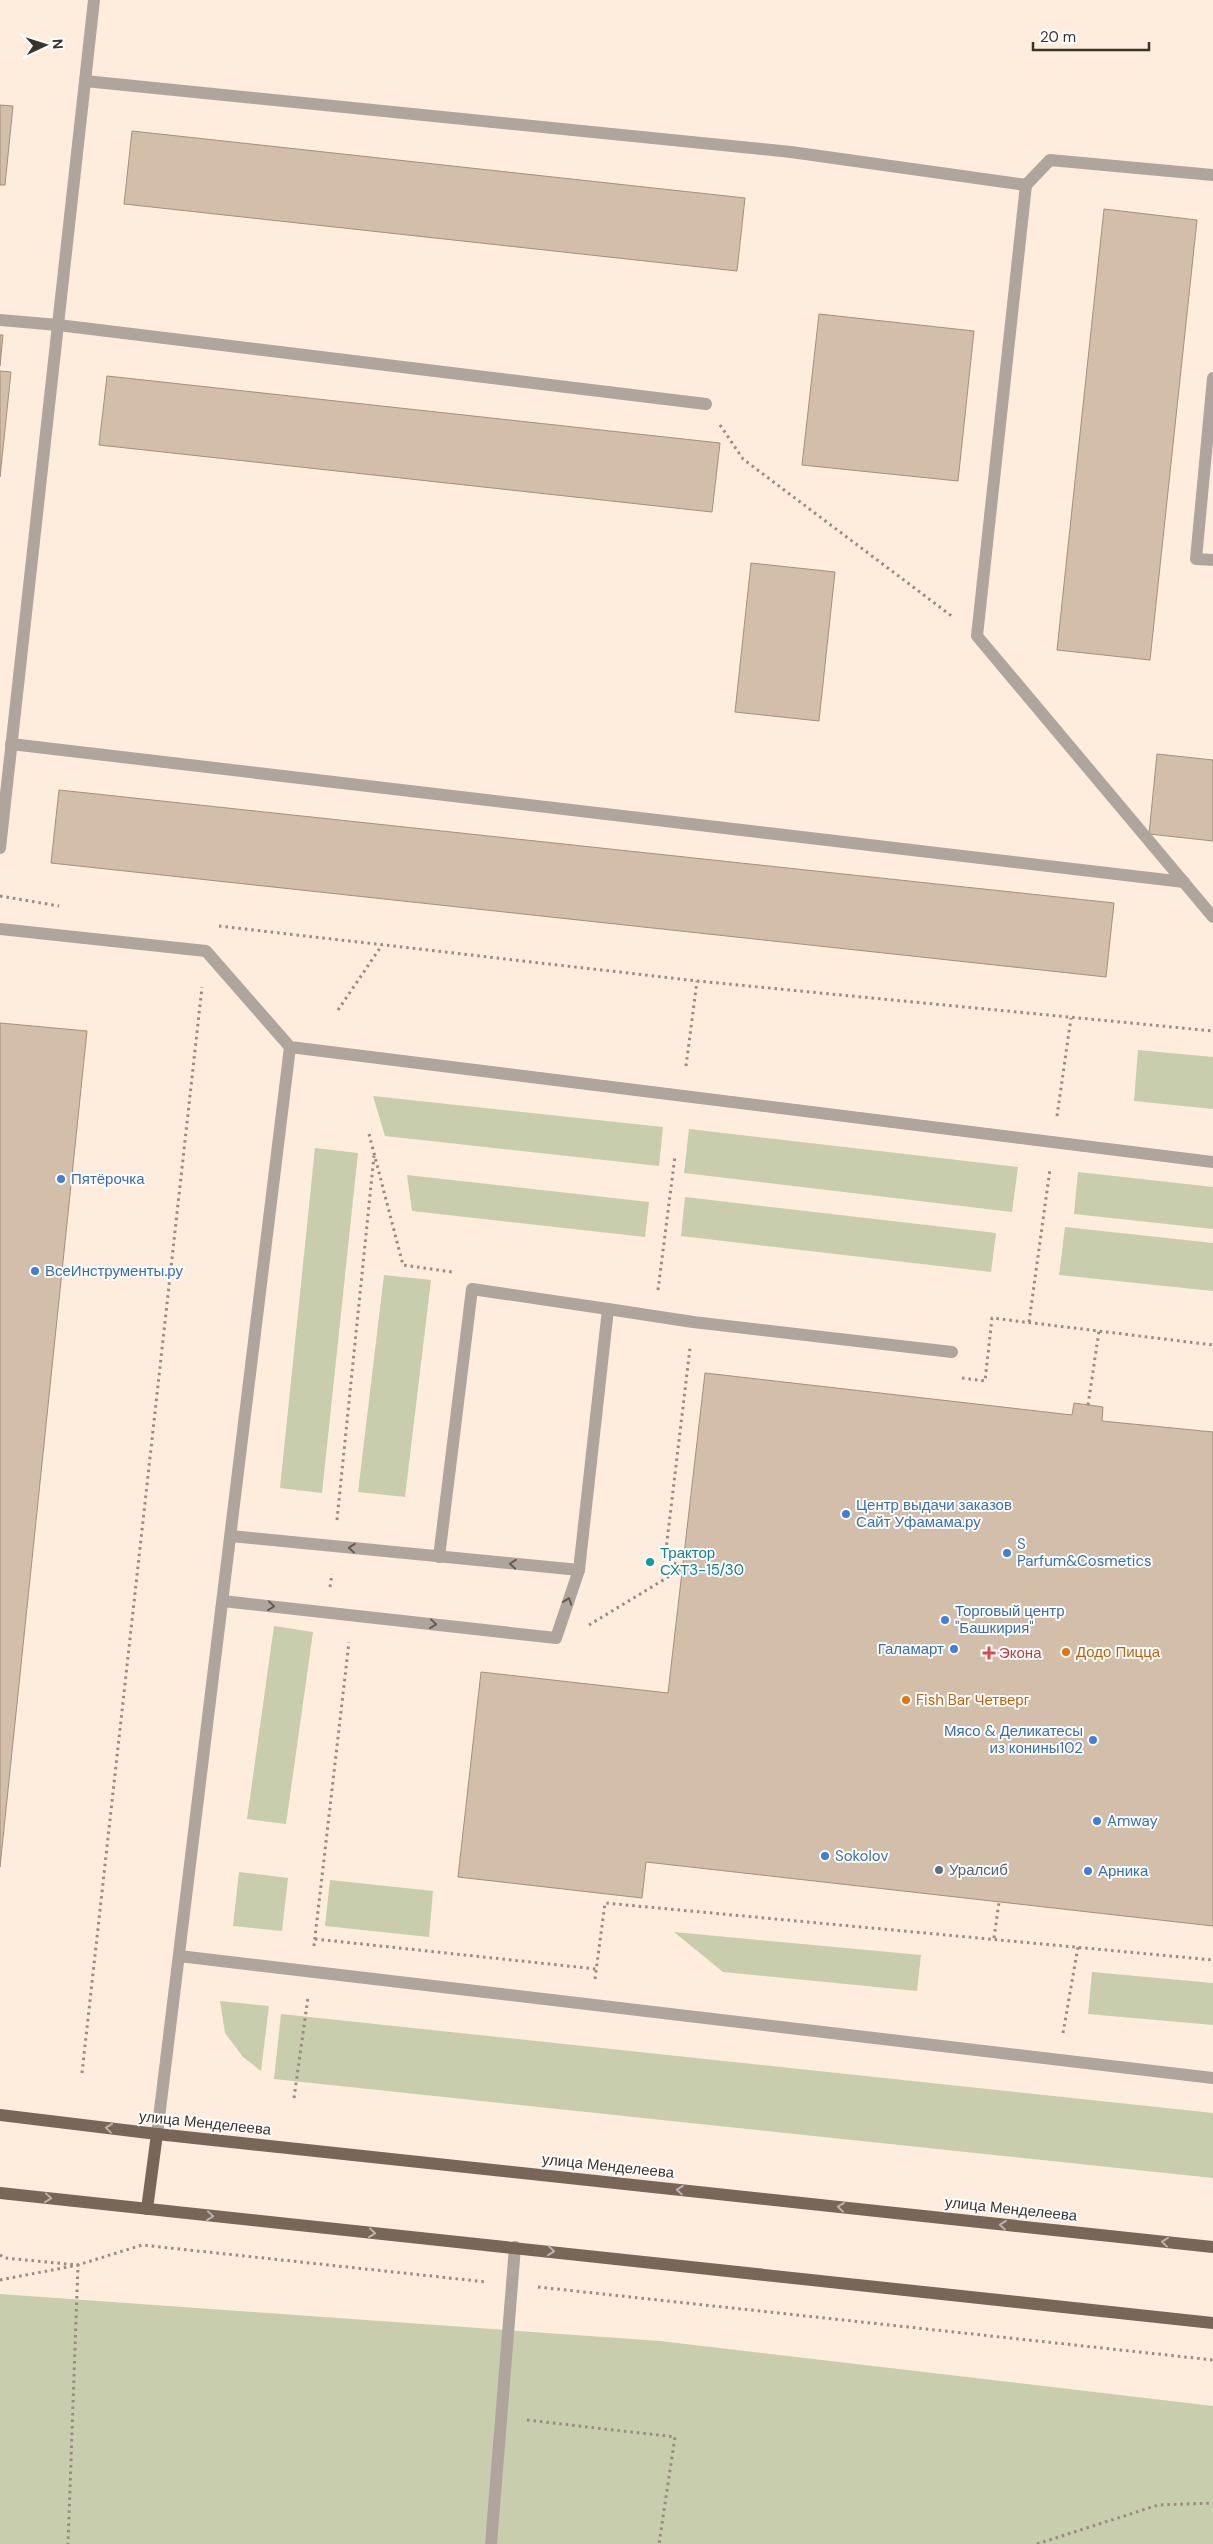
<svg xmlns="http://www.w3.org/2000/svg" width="1213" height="2544" viewBox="0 0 1213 2544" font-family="'DM Sans',sans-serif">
  <rect width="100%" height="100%" fill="#feeddc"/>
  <g fill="#c7cdad">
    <path d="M1138,1050L1213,1057V1109L1134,1101Z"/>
    <path d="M373,1096L663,1127L659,1166L385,1136Z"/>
    <path d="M689,1129L1018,1167L1012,1212L684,1173Z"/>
    <path d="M315,1148L358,1153L322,1493L280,1488Z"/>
    <path d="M1078,1172L1213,1187V1229L1074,1214Z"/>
    <path d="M407,1175L649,1202L645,1237L412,1211Z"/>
    <path d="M685,1197L996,1233L991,1272L681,1236Z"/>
    <path d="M1065,1227L1213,1243V1291L1059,1275Z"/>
    <path d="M384,1275L431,1280L405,1497L358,1492Z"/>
    <path d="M274,1626L313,1632L286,1824L247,1819Z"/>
    <path d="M239,1872L288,1878L282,1931L233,1926Z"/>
    <path d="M330,1880L433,1891L429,1937L325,1926Z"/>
    <path d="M674,1932L921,1955L917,1991L723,1972Z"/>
    <path d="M1092,1972L1213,1983V2025L1088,2014Z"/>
    <path d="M220,2001L269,2006L261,2071L243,2057L225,2033Z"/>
    <path d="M281,2014L1213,2113V2178L274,2079Z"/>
    <path d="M0,2294L660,2341L1213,2406V2544H0Z"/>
  </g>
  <g fill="#d3beaa" stroke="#a38f7c">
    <path d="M0,105L13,106L5,185H0Z"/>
    <path d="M132,131L745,198L737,271L124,204Z"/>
    <path d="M1104,209L1197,220L1150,660L1057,650Z"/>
    <path d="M819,314L974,331L958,481L802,465Z"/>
    <path d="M0,335H3L0,366Z"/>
    <path d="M0,371L11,372L0,477Z"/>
    <path d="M107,376L720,443L712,512L99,445Z"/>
    <path d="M751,563L835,572L819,721L735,712Z"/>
    <path d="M1157,754L1213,760V841L1149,834Z"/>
    <path d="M59,790L1114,903L1106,977L51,863Z"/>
    <path d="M0,1023L87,1031L0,1867Z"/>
    <path d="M705,1373L1072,1415L1074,1403L1103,1407L1102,1421L1213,1432V1926L646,1862L642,1898L458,1877L481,1672L668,1693Z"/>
  </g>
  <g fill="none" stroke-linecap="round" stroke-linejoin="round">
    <g stroke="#988b7f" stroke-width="3" stroke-dasharray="2.5 4" stroke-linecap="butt">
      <path d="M720,425L743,459L953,617"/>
      <path d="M0,896L59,906"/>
      <path d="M219,926L697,981L1213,1031"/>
      <path d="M338,1010L382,945"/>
      <path d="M686,1066L697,981"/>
      <path d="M1057,1116L1071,1018"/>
      <path d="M369,1134L403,1265L452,1272"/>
      <path d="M658,1290L675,1156"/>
      <path d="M1029,1322L1050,1169"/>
      <path d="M962,1378L985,1381L992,1318L1213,1345"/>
      <path d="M1088,1405L1099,1331"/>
      <path d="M337,1520L374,1156"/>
      <path d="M682,1567L665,1558L690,1348"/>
      <path d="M330,1587L332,1574"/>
      <path d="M589,1625L683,1568"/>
      <path d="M994,1938L999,1902"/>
      <path d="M315,1939L596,1969"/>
      <path d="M314,1946L349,1642"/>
      <path d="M595,1979L605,1903L1213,1960"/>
      <path d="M1063,2033L1078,1947"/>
      <path d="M82,2073L202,987"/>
      <path d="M294,2098L308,1997"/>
      <path d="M0,2255L5,2258L78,2265L142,2245L487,2282"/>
      <path d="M0,2280L78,2265L68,2544"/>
      <path d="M538,2287L1213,2360"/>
      <path d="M527,2420L675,2437L659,2544"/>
      <path d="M1037,2544L1158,2505L1213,2503"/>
    </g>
    <g stroke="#afa59d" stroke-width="12">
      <path d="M85,81L791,152L1026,185L1050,160L1213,175"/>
      <path d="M1026,185L977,636L1213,917"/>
      <path d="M0,320L58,325L706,404"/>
      <path d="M1213,378L1196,559L1213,560"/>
      <path d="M11,744L1184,882"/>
      <path d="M0,848L94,0"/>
      <path d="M0,929L206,951L290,1047L1213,1162"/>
      <path d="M231,1536L579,1570"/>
      <path d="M439,1557L472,1289L608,1309"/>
      <path d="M223,1601L556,1638L579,1570L608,1309L693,1322L952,1352"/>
      <path d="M179,1956L1213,2078"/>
      <path d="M157,2134L290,1047"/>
      <path d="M491,2544L515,2247"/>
    </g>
    <g stroke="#786658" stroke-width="12">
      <path d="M0,2115L157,2134L1213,2247"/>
      <path d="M0,2193L1213,2323"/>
      <path d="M147,2209L157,2134"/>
    </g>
  </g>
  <defs><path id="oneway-chevron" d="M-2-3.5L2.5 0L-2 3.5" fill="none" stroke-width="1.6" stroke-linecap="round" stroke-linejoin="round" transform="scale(1.25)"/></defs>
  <g stroke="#645b53">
    <use href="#oneway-chevron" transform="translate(352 1548) rotate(-174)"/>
    <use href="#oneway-chevron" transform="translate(513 1564) rotate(-175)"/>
    <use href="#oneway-chevron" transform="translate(568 1601) rotate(-71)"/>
    <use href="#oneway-chevron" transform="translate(271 1606) rotate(6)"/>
    <use href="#oneway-chevron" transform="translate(433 1624) rotate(6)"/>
  </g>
  <g stroke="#bcb2ac">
    <use href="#oneway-chevron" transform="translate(109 2128) rotate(-173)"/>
    <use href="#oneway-chevron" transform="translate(680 2190) rotate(-174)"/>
    <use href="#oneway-chevron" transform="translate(48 2198) rotate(6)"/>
    <use href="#oneway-chevron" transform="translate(841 2207) rotate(-174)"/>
    <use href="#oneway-chevron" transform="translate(210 2216) rotate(6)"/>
    <use href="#oneway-chevron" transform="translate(1003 2225) rotate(-174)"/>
    <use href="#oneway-chevron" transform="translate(372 2233) rotate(6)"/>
    <use href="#oneway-chevron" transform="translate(1165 2242) rotate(-174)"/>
    <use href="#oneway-chevron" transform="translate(551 2251) rotate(6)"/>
  </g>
  <g fill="#3f7fe0" stroke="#fff" stroke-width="2">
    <circle cx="61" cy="1179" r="5"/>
    <circle cx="35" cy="1271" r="5"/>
    <circle cx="846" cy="1514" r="5"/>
    <circle cx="1007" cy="1553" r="5"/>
    <circle cx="945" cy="1620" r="5"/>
    <circle cx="954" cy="1649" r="5"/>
    <circle cx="1093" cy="1740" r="5"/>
    <circle cx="1097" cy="1821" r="5"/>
    <circle cx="825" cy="1856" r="5"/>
    <circle cx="1088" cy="1871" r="5"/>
  </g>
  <circle fill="#0f9aa8" stroke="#fff" stroke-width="2" cx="650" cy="1562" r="5"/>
  <g fill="#e8710a" stroke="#fff" stroke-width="2">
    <circle cx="1066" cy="1652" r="5"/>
    <circle cx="906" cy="1700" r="5"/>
  </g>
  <path fill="#e0444e" stroke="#fff" stroke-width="2" d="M986.5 1645.5h5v5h5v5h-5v5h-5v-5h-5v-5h5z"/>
  <circle fill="#5c6f8a" stroke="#fff" stroke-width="2" cx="939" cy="1870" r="5"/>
  <g text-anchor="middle" stroke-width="4" stroke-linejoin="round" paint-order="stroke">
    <g font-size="15" fill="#366cbe" stroke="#fff" text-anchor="start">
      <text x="71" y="1184">Пятёрочка</text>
      <text x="45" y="1276">ВсеИнструменты.ру</text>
      <text x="856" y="1510">Центр выдачи заказов<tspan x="856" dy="17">Сайт Уфамама.ру</tspan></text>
      <text x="1017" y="1549">S<tspan x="1017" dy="17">Parfum&amp;Cosmetics</tspan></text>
      <text x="955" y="1616">Торговый центр<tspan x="955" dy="17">"Башкирия"</tspan></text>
      <text x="944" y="1654" text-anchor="end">Галамарт</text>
      <text x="1083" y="1736" text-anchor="end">Мясо &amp; Деликатесы<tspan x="1083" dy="17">из конины102</tspan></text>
      <text x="1107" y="1826">Amway</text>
      <text x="835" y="1861">Sokolov</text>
      <text x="1098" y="1876">Арника</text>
    </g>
    <g font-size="15" fill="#0d838f" stroke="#fff" text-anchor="start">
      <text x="660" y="1558">Трактор<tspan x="660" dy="17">СХТ3-15/30</tspan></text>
    </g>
    <g font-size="15" fill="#c56008" stroke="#fff" text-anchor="start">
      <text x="1076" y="1657">Додо Пицца</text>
      <text x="916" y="1705">Fish Bar Четверг</text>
    </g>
    <g font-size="15" fill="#be3a42" stroke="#fff" text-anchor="start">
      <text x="999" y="1658">Экона</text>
    </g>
    <g font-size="15" fill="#4e5e75" stroke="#fff" text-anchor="start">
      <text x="949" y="1875">Уралсиб</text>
    </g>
    <g font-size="15" fill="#3b332b" stroke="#fff">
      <text transform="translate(205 2123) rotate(6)" y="5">улица Менделеева</text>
      <text transform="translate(608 2166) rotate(6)" y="5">улица Менделеева</text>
      <text transform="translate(1011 2209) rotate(6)" y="5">улица Менделеева</text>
    </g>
  </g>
  <g transform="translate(45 45) rotate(86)" stroke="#ffffff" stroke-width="4" paint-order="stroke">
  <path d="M0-4L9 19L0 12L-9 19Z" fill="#3b332b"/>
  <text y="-8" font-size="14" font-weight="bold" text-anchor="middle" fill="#3b332b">N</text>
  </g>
  <path d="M1033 42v8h116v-8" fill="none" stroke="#3b332b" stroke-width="2.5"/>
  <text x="1040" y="42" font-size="15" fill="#3b332b" stroke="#ffffff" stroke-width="4" paint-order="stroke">20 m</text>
</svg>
